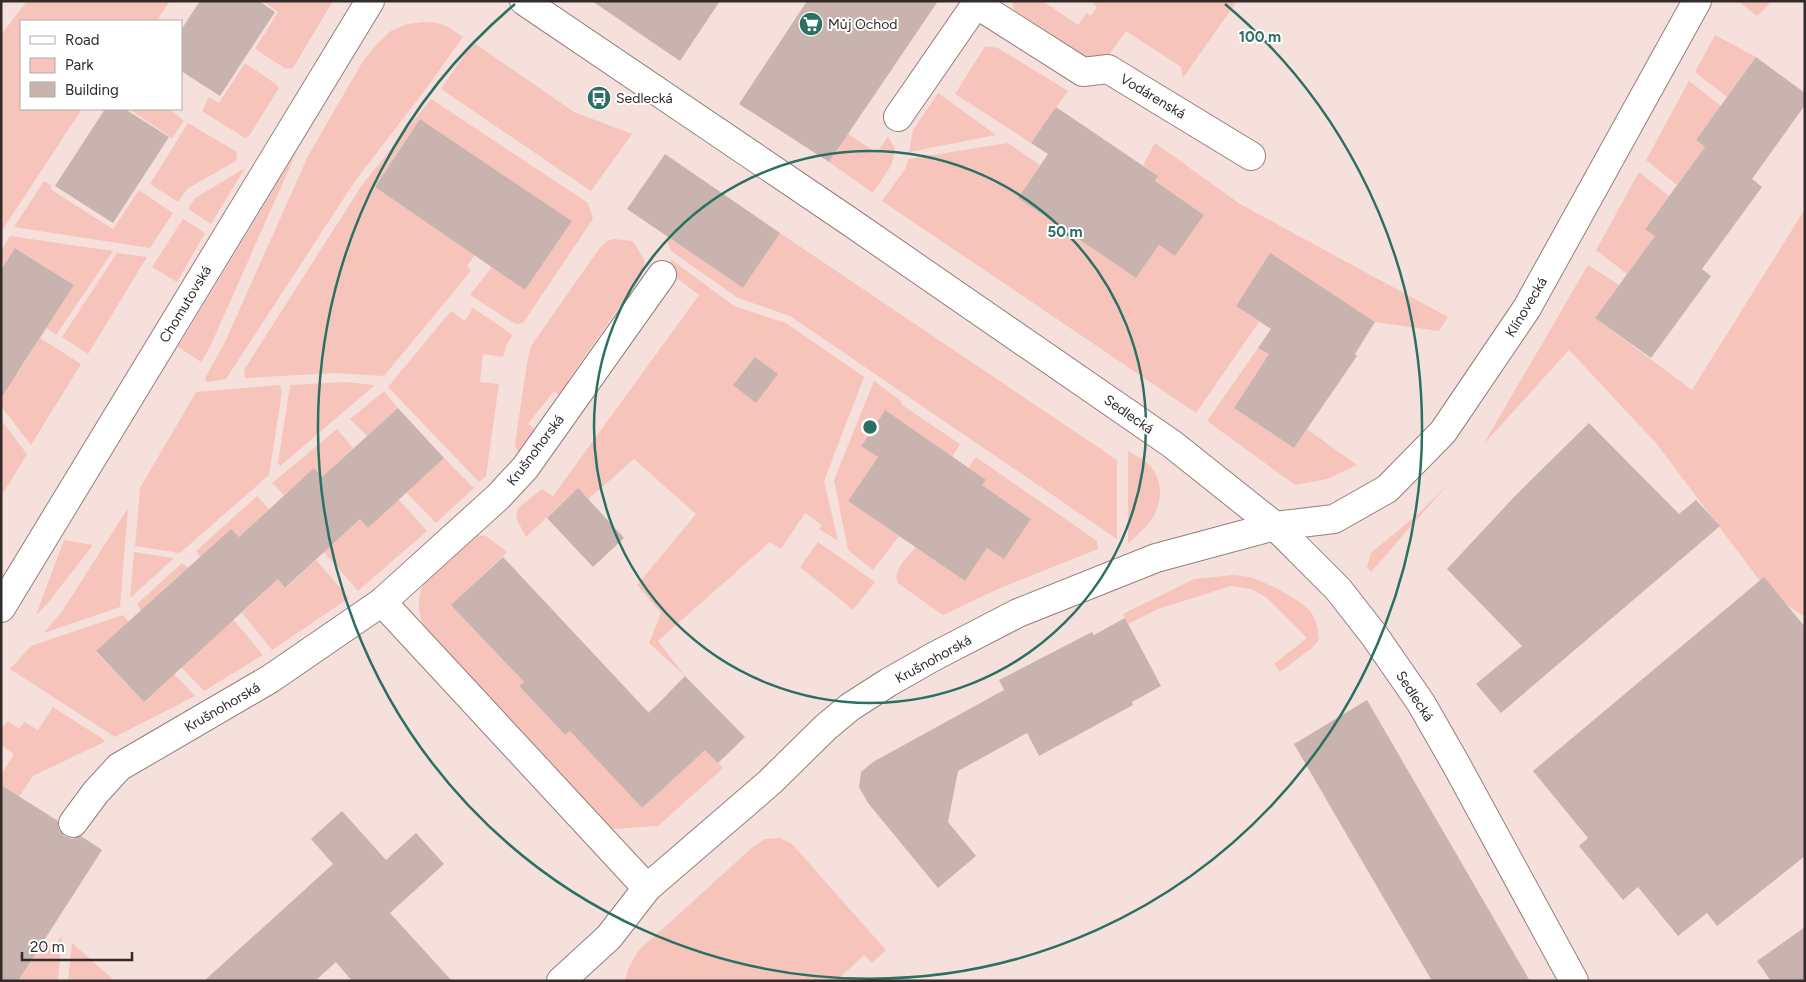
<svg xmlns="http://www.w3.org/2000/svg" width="1806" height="982" viewBox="0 0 1806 982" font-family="Figtree,sans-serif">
  <rect width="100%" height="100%" fill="#f6e0dc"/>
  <g fill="#f7c4bc">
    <path d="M27,1H170L157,21H21V109H82L1,232V35Z"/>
    <path d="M263,1H333L293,68L286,69L255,49L278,12Z"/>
    <path d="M1012,1H1043L1078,25L1087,13L1091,16L1097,7L1093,4L1094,1H1237L1183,78L1181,67L1126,31L1106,59L1082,62L1015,13Z"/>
    <path d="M1738,1H1771L1764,10L1757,16Z"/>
    <path d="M424,22C442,22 449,27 463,37L425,90L355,181L226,379L207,382L205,378L225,342L308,156L363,61L376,45L391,31L407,24Z"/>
    <path d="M1715,35L1756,57L1727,97L1695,72Z"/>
    <path d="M473,42L574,112L632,134L591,191L441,89Z"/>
    <path d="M985,46L998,48L1068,91L1031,143L955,94Z"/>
    <path d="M245,63L276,84L279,88L249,136L245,138L202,111L209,97L219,103Z"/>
    <path d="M1689,81L1721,106L1696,140L1705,147L1677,185L1646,160Z"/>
    <path d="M938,93L996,135L909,152L913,130Z"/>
    <path d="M431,99L588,203L593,219L523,323L517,324L512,322L470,295L492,267L525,290L572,221L420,119L375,187L475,255L467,266L471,271L384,376L334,373L245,378L244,370L362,185Z"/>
    <path d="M129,109H170L184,121L172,138Z"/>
    <path d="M188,123L237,152L236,161L187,189L178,202L150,184Z"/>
    <path d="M848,134L877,153L888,136L895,149L892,164L873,193L829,162Z"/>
    <path d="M1008,143L1040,165L1018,198L1136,278L1159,245L1175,256L1204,215L1155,181L1158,176L1143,165L1155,143L1240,204L1448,317L1439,331L1375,322L1270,254L1236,306L1259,322L1196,413L882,201L906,168L908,159Z"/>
    <path d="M297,151L210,347L201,362L178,347Z"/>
    <path d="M245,168L211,224L188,209L195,198Z"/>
    <path d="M1639,172L1669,196L1645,228L1655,236L1627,274L1596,250Z"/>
    <path d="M44,181L52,186L50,189L113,229L139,190L173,213L150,248L14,227Z"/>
    <path d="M1805,209V617L1787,605L1764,578L1760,581L1656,443L1569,350L1483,445L1588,265L1619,285L1595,318L1692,390Z"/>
    <path d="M183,219L205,233L177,282L152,267Z"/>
    <path d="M780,233L1117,460V539L790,316L738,298L671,251L667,241L669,238L743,288Z"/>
    <path d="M10,236L113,251L56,335L46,328L74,285L16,248L1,270V251Z"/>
    <path d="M613,239L633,241L645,261L641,276L568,380L569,391L564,398L554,391L528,424L540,433L522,453L517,450L515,444L527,363L531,346L599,249L607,241Z"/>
    <path d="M117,253L147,257L88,354L62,337Z"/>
    <path d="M672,260L734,306L786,323L864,377L824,481L838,541L819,529L822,525L805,513L781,549L770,542L658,641L685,676L649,643L661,613L637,585L696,514L634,459L586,501L577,489L526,537L516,518L518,508L542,489L553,496L699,295L662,267Z"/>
    <path d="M473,308L513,335L507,344L503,357L483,354L480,382L499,384L486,476L479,482L388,387L451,311L465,321Z"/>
    <path d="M40,338L81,364L31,445L1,406V362L18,373Z"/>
    <path d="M1258,348L1269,354L1234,408L1294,448L1307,429L1357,465L1327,479L1295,485L1207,421Z"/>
    <path d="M874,381L901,401L902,405L960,444L952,457L884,411L861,445L878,457L848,501L899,536L873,570L848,550L834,480Z"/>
    <path d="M344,382L375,385L280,466L278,463L290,385Z"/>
    <path d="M280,385L282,392L269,475L180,553L135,546L140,488L196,392Z"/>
    <path d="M384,391L398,408L367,436L350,419Z"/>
    <path d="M1,420L27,454L4,492L1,491Z"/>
    <path d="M337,429L353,448L322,477L314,469L284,495L272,483Z"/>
    <path d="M1128,451C1133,454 1140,457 1145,461C1165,477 1164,505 1148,524C1142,531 1135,537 1128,544Z"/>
    <path d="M976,457L1097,541L1098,549L998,589L943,615L899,584C890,572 908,557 916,547L965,581L987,548L1004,558L1031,519L982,485L985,480L968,468Z"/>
    <path d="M444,458L474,488L436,523L406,492Z"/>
    <path d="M1448,484L1371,572L1367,567L1371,553L1417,515Z"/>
    <path d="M257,496L269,509L239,537L201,558L196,551Z"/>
    <path d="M398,499L427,531L358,591L324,552L360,519L368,528Z"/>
    <path d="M128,508L120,607L44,633L63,610Z"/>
    <path d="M470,535L486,536L507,552L452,605L524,682L519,686L565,735L570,731L642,808L693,760L648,712L659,703L723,768L658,826L612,829L425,629C404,585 441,562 470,535Z"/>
    <path d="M64,540L93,545L47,604L36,615Z"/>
    <path d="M818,542L875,582L853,610L800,567Z"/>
    <path d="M134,552L174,558L130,598Z"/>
    <path d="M316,560L349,598L272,650L242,613L278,579L286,588Z"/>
    <path d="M182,563L188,568L141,611L137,604Z"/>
    <path d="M1233,575C1240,576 1247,576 1253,578C1267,583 1300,599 1310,611C1317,620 1318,629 1319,640L1312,648L1280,672L1274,664L1307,638L1266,597L1251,589L1231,586L1158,609L1128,624L1123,614L1194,579Z"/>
    <path d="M123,615L129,622L96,652L143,701L174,674L195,696L115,737L10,669L31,646Z"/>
    <path d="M233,619L263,655L204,691L181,667Z"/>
    <path d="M53,707L103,739L104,742L33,776L1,824V775L14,754L1,745V728L8,721L19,729L24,722L38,730Z"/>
    <path d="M780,838L792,844L886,950L872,963L864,955L836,981H625L628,969L638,951L754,846L765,839Z"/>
    <path d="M62,935L58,981H18L42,943L54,948Z"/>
    <path d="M72,943L115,981H68Z"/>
  </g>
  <g fill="#c8b3af">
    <path d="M200,1H259L275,12L220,96L181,71V30Z"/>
    <path d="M592,1H720L680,61Z"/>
    <path d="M807,1H938L829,162L739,104Z"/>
    <path d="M1756,57L1805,93V105L1752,179L1762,187L1702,269L1711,276L1651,358L1595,318L1655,236L1645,229L1705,147L1696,140Z"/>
    <path d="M1056,107L1158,176L1155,181L1204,215L1175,256L1159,245L1136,278L1018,198L1048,154L1031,143Z"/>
    <path d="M105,109H125L169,137L113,223L55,186Z"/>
    <path d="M420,119L572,221L525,290L375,187Z"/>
    <path d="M665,154L780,233L743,288L627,209Z"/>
    <path d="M15,248L74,285L1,398V270Z"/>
    <path d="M1270,253L1375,322L1355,354L1357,356L1294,448L1234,408L1269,354L1258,348L1271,329L1236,306Z"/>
    <path d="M755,357L778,374L756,403L733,385Z"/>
    <path d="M398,408L444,458L368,528L360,519L285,588L278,579L144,702L96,651L231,529L239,537L314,468L322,477Z"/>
    <path d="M885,410L986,480L982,485L1031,519L1004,559L987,548L965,581L848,501L878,457L861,446Z"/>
    <path d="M1589,423L1679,514L1696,500L1720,526L1501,713L1476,684L1522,646L1447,569L1515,496Z"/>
    <path d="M578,488L624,538L593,567L547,518Z"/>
    <path d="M503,557L649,713L685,676L745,737L718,763L705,750L642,808L570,731L565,735L519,686L524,682L451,605Z"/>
    <path d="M1764,577L1805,627V856L1717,926L1707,913L1678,936L1638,887L1623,900L1579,846L1588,838L1533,771Z"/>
    <path d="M1125,618L1161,686L1132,702L1133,705L1039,756L1027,733L958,771L948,822L976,856L938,888L868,803L859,787L861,772L873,762L1004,690L999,680L1092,632L1094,635Z"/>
    <path d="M1367,700L1530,981H1432L1362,861L1294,744Z"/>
    <path d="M1,785L58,821L59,830L64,836L72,839L81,836L102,850L18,981H1Z"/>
    <path d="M342,811L386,860L416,833L444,864L390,913L452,981H352L336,962L315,981H204L333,864L311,839Z"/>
    <path d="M1805,927V981H1771L1757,961Z"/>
  </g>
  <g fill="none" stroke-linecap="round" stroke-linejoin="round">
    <g stroke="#937f7c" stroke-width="30">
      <g id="street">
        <path d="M524,1L846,219L1172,444L1275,526L1338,589L1374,635L1421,703L1457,766L1574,981"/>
        <path d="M976,1V4L1083,72L1108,69L1251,156"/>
        <path d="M898,117L976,4"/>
        <path d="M382,602L647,888"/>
        <path d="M1,608L370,1"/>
        <path d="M73,823L96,792L119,767L270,679L382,602L498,497L525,468L662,275"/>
        <path d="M561,981L609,937L647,888L770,782L826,727L850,707L889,682L933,657L1018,613L1156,558L1275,526L1334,519L1387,489L1443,432L1527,308L1697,1"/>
      </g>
    </g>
    <use href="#street" stroke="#fff" stroke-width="28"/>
  </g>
  <g fill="none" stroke="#2b7063" stroke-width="2.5">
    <circle cx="870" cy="427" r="276"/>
    <path d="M1225 4A552 552 0 1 1 515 4"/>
  </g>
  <defs>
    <g id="supermarket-disc" transform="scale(1.25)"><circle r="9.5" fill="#2b7063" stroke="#fff"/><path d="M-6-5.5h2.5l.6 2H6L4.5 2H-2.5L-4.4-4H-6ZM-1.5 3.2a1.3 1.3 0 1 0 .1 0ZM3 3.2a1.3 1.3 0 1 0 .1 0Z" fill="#fff"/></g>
    <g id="bus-disc" transform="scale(1.25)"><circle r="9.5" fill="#2b7063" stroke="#fff"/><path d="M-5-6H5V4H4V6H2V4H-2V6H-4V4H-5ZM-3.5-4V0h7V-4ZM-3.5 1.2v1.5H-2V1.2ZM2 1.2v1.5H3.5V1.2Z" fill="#fff"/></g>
  </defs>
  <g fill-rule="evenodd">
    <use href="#supermarket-disc" x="811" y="24"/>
    <use href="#bus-disc" x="599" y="98"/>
  </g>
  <g text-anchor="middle" stroke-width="4" stroke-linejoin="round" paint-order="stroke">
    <g font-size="14" fill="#332b2a" stroke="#fff" text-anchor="start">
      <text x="828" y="29">Můj Ochod</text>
      <text x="616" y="103">Sedlecká</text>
    </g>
    <g font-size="14" fill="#332b2a" stroke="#fff">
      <text transform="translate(1153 96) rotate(31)" y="5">Vodárenská</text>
      <text transform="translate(185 304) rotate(-59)" y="5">Chomutovská</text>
      <text transform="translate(1526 307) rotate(-59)" y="5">Klínovecká</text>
      <text transform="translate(1129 414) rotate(35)" y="5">Sedlecká</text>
      <text transform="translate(535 450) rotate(-53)" y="5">Krušnohorská</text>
      <text transform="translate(933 659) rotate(-29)" y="5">Krušnohorská</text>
      <text transform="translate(1415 696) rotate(57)" y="5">Sedlecká</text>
      <text transform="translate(222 707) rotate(-30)" y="5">Krušnohorská</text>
    </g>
  </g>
  <circle cx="870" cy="427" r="8" fill="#2b7063" stroke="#fff" stroke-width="2.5"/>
  <g font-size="15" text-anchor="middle" font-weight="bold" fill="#2b7063" stroke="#fff" stroke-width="4" stroke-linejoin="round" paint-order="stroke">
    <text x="1260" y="42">100 m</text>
    <text x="1065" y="237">50 m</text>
  </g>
  <rect width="1806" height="982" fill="none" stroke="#332b2a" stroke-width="5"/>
  <rect x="20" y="20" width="162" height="90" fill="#ffffff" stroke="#adaaaa"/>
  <rect x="30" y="36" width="25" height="8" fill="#ffffff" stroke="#adaaaa"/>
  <text x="65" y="45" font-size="15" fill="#332b2a">Road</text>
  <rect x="30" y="58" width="25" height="15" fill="#f7c4bc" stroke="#adaaaa"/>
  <text x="65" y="70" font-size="15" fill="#332b2a">Park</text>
  <rect x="30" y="82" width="25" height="15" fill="#c8b3af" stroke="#adaaaa"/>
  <text x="65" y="95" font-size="15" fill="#332b2a">Building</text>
  <path d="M22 952v8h110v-8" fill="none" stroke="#332b2a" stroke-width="2.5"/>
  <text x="30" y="952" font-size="15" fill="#332b2a" stroke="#ffffff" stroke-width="4" paint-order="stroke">20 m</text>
</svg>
